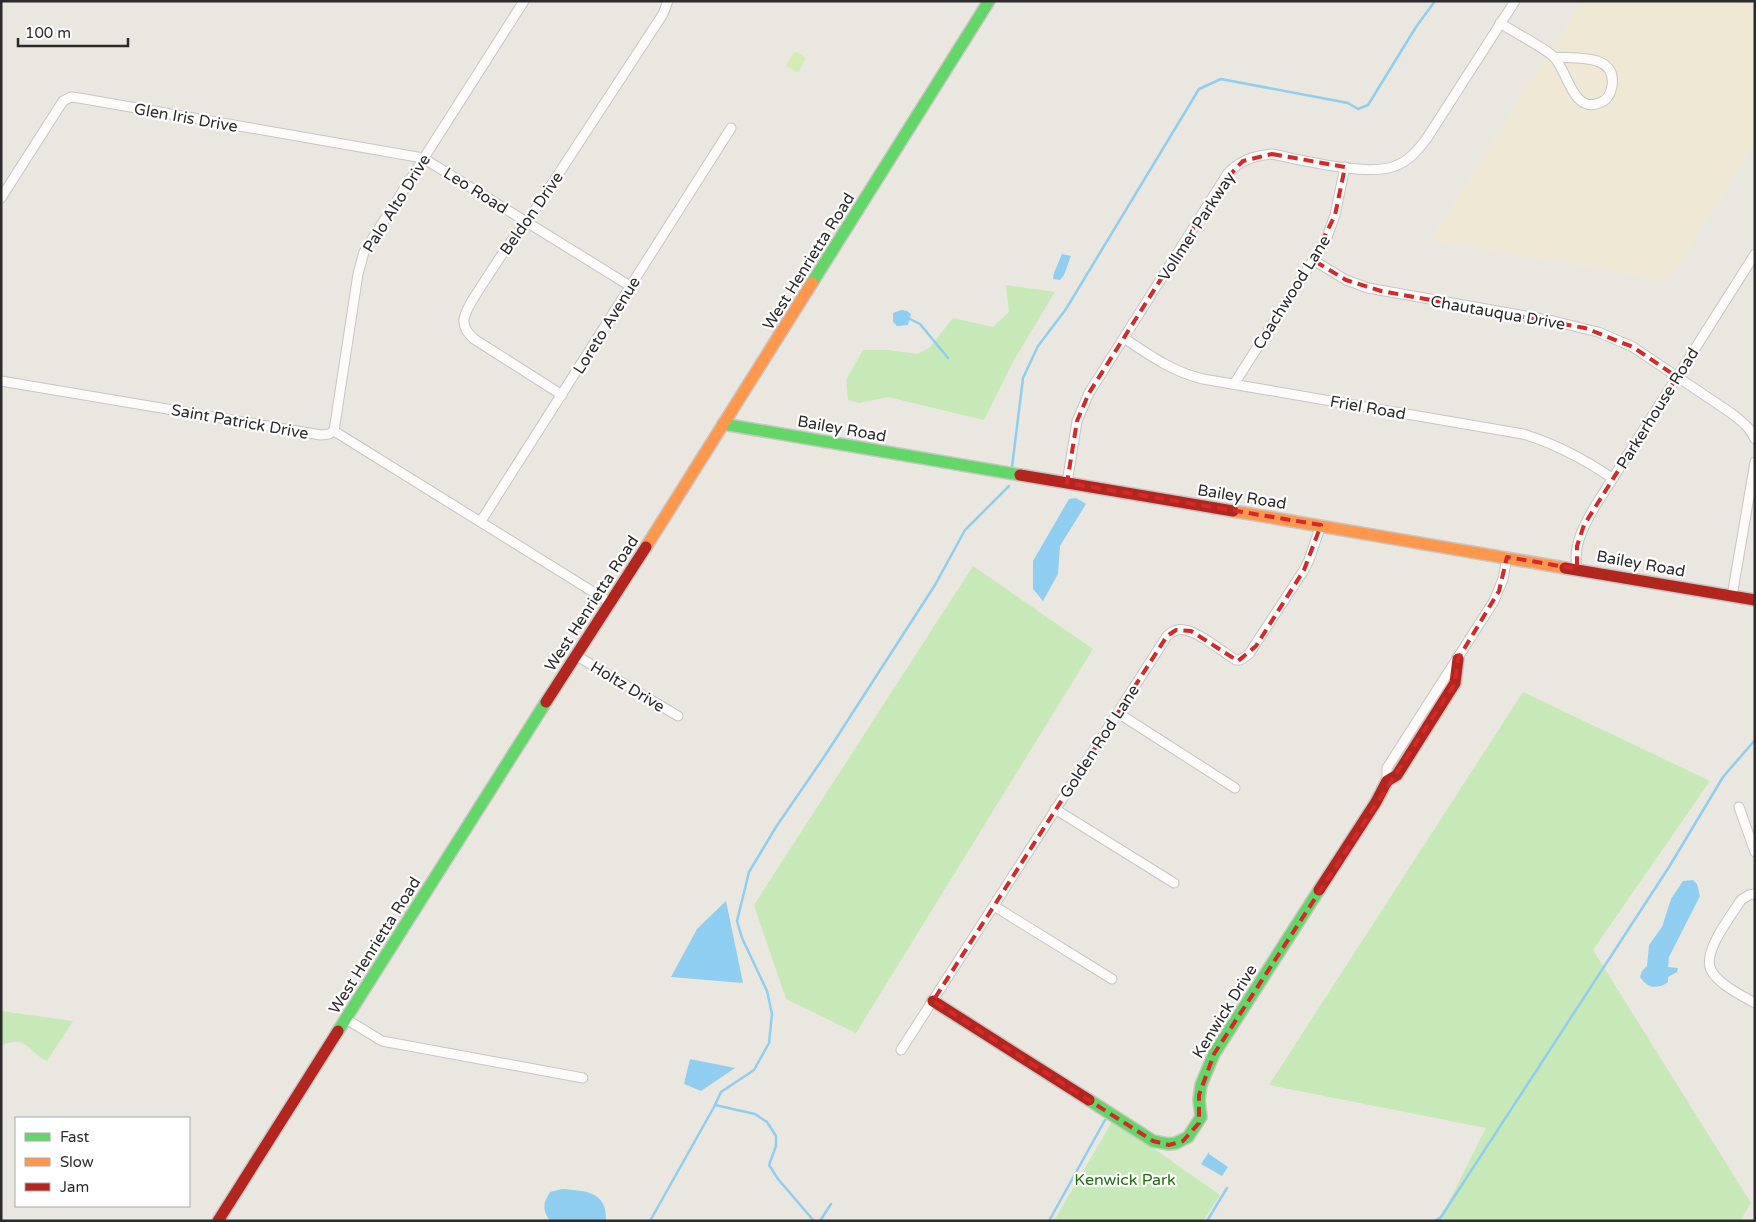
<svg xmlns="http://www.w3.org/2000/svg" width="1756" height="1222" viewBox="0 0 1756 1222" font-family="'Varela Round',sans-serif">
  <rect width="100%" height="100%" fill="#eae7e0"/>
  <path fill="#eee8d4" d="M1582,1H1735L1755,5V144L1668,281L1430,240Z"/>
  <g fill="#c7e8b7">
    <path d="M1006,285L1055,292L1014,360L984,420L888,397L859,403L848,400L846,380L863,350H887L918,354L930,347L953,318L993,327L1009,312Z"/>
    <path d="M973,566L1093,649L856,1033L786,999L754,905Z"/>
    <path d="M1523,692L1710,781L1593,950L1751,1203L1740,1221H1439L1486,1128L1269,1085Z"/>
    <path d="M1,1011L73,1021L47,1061C29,1053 26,1033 1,1046Z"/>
    <path d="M1113,1120L1220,1195L1203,1221H1054Z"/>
  </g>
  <path fill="#d2ecb4" d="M795,51L806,58L798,73L786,66Z"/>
  <g fill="#8fcef0">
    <path d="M1062,254L1071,256L1064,275L1060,280L1053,279L1054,273Z"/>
    <path d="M901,310L907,311L911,314L908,325L897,326L893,322V313Z"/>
    <path d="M1076,498L1086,504L1060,546L1058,574L1043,601L1033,589V561L1069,499Z"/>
    <path d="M1693,880L1697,884L1700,896L1669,957L1668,967L1678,968L1677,972L1668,977V982C1657,990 1647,988 1640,977L1642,971L1647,966L1649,945L1662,927L1671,899L1683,881Z"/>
    <path d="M726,901L743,983L671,977L697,929Z"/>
    <path d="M690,1059L735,1068L701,1091L684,1084Z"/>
    <path d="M1209,1152V1154L1228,1167L1222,1176L1201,1164Z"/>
    <path d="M562,1189C586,1191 607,1191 606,1221H550C542,1210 543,1203 550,1192Z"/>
  </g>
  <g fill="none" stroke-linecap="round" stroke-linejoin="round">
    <g stroke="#8fcef0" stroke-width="2.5">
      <path d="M910,319L920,324L948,358"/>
      <path d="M1012,467L1023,378L1038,346L1066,309L1199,89L1221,79L1348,103L1358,109L1368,105L1416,27L1435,1"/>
      <path d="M715,1105L755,1114L767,1122L776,1136V1146L769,1165L778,1179L814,1221"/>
      <path d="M650,1221L714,1107L721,1092L754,1070L769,1043L772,1014L767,991L742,938L737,921L749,872L776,827L826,754L935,585L965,530L1009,486"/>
      <path d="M820,1221L831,1204"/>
      <path d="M1049,1221L1105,1120"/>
      <path d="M1207,1221L1227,1188"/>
      <path d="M1435,1221L1441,1217L1669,867L1723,777L1755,740"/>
    </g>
    <g stroke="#c7c6c6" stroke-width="11">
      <g id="street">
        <path d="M1500,23C1515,33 1540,45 1553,56C1567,68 1572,114 1599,103C1607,101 1611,93 1612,86C1617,53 1575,59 1554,57"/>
        <path d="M1,198L63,101L71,97L79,98L423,158L630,286"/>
        <path d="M1313,260L1346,280L1368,288L1553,321L1598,332L1633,347L1731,413C1741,421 1750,427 1755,439"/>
        <path d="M1124,338C1149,355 1173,372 1203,379L1523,434C1556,444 1584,459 1612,478"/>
        <path d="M1,381L321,435L329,434L334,431L611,603"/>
        <path d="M1234,384L1326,240L1335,215L1345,167"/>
        <path d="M562,395L474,339C468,333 463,328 464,319C466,308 474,298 480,288C495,266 508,242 527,222L663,14L668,1"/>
        <path d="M334,431L358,274L364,252L524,1"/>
        <path d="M1067,483L1077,421L1089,393L1228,173C1241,160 1253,156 1272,154C1302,160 1368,177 1395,166C1409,161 1418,150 1427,138L1515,1"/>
        <path d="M481,521L731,128"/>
        <path d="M1577,569C1573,546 1583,527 1594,508L1755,254"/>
        <path d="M1732,596L1755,462"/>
        <path d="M577,656L678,716"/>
        <path d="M1118,713L1235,788"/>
        <path d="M1387,781V768L1494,601L1503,579L1507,557"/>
        <path d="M1739,807L1755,852"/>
        <path d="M1055,809L1174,883"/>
        <path d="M1755,894L1749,895L1741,900C1731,916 1702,952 1711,970C1718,984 1742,996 1755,1003"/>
        <path d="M994,906L1112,979"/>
        <path d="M346,1019L382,1041L583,1078"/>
        <path d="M901,1050L1167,636C1170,633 1173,631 1177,630C1193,626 1222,652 1236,660H1240L1249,654L1304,570L1309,560L1321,525"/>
      </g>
    </g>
    <g stroke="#c7c6c6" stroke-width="14">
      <g id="fast">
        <path d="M812,283L989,1"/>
        <path d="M723,424L1020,475"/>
        <path d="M338,1031L546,702"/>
        <path d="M1089,1100L1153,1141L1169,1144L1176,1143L1188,1137L1201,1117L1199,1100L1201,1085L1214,1054L1319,890"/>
      </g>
    </g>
    <g stroke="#c7c6c6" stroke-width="14">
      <g id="slow">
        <path d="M1233,511L1565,568"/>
        <path d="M646,547L812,283"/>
      </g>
    </g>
    <g stroke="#c7c6c6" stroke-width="14">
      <g id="jam">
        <path d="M1020,475L1233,511"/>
        <path d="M1565,568L1755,600"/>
        <path d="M546,702L646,547"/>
        <path d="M1319,890L1376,802L1387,781L1397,775L1455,683L1458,659"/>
        <path d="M933,1001L1089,1100"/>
        <path d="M218,1221L338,1031"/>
      </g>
    </g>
    <use href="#street" stroke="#fcfbfa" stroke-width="9"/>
    <use href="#fast" stroke="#63d668" stroke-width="11"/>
    <use href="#slow" stroke="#ff974d" stroke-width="11"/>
    <use href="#jam" stroke="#b3261e" stroke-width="11"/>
  </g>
  <path fill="none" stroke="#d62828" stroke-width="4" stroke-dasharray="10 6" stroke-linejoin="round" d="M1272,154L1345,167L1335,215L1313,260L1346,280L1381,291L1585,328L1633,347L1677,377L1584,525L1577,546V569L1507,557L1499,591L1458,659L1455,683L1214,1054L1199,1095V1123L1183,1141L1169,1145L1153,1141L933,1001L1167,636L1176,630L1191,631L1238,661L1256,646L1304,570L1321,525L1067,483L1077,421L1089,393L1221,184L1243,161Z"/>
  <g text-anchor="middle" stroke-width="4.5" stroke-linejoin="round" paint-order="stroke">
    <g font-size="16" fill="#2b2b2b" stroke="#fff">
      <text transform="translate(186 117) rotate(10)" y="6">Glen Iris Drive</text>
      <text transform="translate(476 190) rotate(32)" y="6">Leo Road</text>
      <text transform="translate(396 203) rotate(-58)" y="6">Palo Alto Drive</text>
      <text transform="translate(531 213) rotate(-55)" y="6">Beldon Drive</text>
      <text transform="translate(1196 226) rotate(-57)" y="6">Vollmer Parkway</text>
      <text transform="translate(808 261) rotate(-58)" y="6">West Henrietta Road</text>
      <text transform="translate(1291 292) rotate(-58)" y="6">Coachwood Lane</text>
      <text transform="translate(1498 312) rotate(10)" y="6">Chautauqua Drive</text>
      <text transform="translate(606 325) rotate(-58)" y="6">Loreto Avenue</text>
      <text transform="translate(1368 407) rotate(10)" y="6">Friel Road</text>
      <text transform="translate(1657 408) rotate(-58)" y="6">Parkerhouse Road</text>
      <text transform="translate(240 421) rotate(10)" y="6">Saint Patrick Drive</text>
      <text transform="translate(842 428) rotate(10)" y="6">Bailey Road</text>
      <text transform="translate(1242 496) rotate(9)" y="6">Bailey Road</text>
      <text transform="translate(1641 563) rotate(10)" y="6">Bailey Road</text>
      <text transform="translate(591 603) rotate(-57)" y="6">West Henrietta Road</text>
      <text transform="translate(628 686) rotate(31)" y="6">Holtz Drive</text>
      <text transform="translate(1099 741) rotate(-57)" y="6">Golden Rod Lane</text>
      <text transform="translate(374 945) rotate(-58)" y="6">West Henrietta Road</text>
      <text transform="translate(1224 1011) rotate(-58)" y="6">Kenwick Drive</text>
    </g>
    <g font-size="16" fill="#1f6f15" stroke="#fff">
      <text x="1125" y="1185">Kenwick Park</text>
    </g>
  </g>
  <rect width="1756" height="1222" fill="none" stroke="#2b2b2b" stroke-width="5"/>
  <rect x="15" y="1117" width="175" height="90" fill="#ffffff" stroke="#aaaaaa"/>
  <rect x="25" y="1133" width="25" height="8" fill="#63d668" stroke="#aaaaaa"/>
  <text x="60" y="1142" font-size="15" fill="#2b2b2b">Fast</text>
  <rect x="25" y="1158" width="25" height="8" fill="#ff974d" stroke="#aaaaaa"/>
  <text x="60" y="1167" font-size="15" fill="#2b2b2b">Slow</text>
  <rect x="25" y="1183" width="25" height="8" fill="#b3261e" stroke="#aaaaaa"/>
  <text x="60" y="1192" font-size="15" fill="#2b2b2b">Jam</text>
  <path d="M18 38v8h110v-8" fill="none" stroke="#2b2b2b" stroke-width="2.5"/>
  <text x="25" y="38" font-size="15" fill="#2b2b2b" stroke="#ffffff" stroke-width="4" paint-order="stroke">100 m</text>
</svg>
